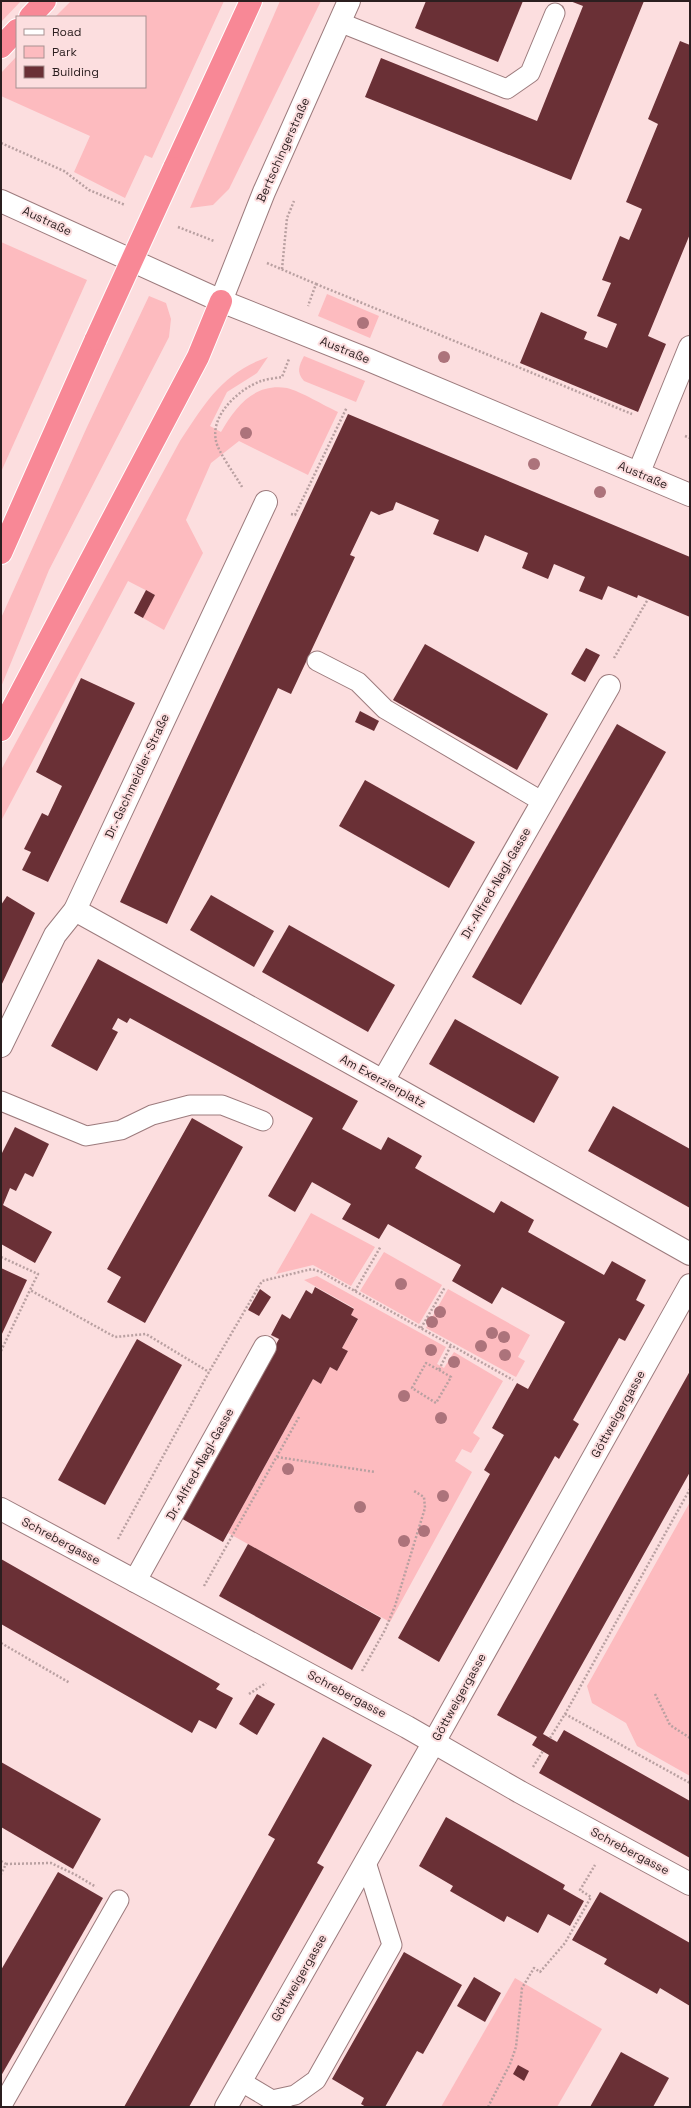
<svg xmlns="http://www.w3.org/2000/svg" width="691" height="2108" viewBox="0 0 691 2108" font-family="'Space Grotesk',sans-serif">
  <rect width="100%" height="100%" fill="#fcdedf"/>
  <g fill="#fdbbbf">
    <path d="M2,1H21L1,22V2Z"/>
    <path d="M71,1H224L152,158L145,155L125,198L74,172L90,136L1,96V73L17,56V87H145V17H55Z"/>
    <path d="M280,1H321L229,189L213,205L190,208Z"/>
    <path d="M1,242L87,280L1,472Z"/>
    <path d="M327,294L379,316L370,338L318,316Z"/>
    <path d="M149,296L166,303L171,319L169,337L49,570L1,687V618L87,427Z"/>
    <path d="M304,356L365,381L356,402L304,381C296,372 299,366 304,356Z"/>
    <path d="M268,357L257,373L227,392L210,426L221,432C236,406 254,383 287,388C300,391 325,406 338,412L308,475L239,441L211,463L186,520L203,553L164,630L143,618L155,595L128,581L1,821V770L180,441C205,403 223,372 268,357Z"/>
    <path d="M311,1213L375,1247L351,1286L313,1265L276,1274Z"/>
    <path d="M384,1252L442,1285L419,1324L360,1291Z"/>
    <path d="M317,1276L446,1347L437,1364L444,1368L454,1352L503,1381L473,1433L480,1438L471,1453L462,1449L455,1461L472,1472L390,1622L228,1533L313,1379L321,1384L330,1367L337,1371L348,1351L342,1348L358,1320L351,1315L354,1308L304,1280Z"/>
    <path d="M448,1289L530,1335L518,1357L525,1361L516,1377L426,1328Z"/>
    <path d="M690,1502V1776L637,1746L626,1723L592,1703L587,1686Z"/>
    <path d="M515,1978L602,2029L557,2107H441Z"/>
  </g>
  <g fill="#6a3036">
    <path d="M426,1H523L498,62L415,28Z"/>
    <path d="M570,1H644L571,180L365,97L381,58L537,121L583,6Z"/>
    <path d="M680,41L690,45V234L648,336L666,344L638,412L520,363L541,312L587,332L584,339L607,348L617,324L597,316L611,283L602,280L620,236L629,240L642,209L626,202L658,124L648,119Z"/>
    <path d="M348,414L690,557V617L638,595L637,598L608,586L602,600L579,591L585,577L554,564L548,579L522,568L528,553L485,535L478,552L433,534L439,520L396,502L393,510L379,515L371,511L350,555L355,557L291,694L278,688L167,924L120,902Z"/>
    <path d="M146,590L155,595L143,618L134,613Z"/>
    <path d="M425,644L548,714L517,770L393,700Z"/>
    <path d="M586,648L600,655L585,682L571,674Z"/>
    <path d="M81,678L135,703L48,882L22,870L31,852L24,849L42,813L48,816L62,786L36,772Z"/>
    <path d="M360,711L379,721L374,731L355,722Z"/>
    <path d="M617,724L666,752L521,1005L472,977Z"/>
    <path d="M365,780L475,842L449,888L339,826Z"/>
    <path d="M211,895L274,931L254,967L190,930Z"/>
    <path d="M7,896L35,913L1,986V905Z"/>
    <path d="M289,925L395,985L368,1032L262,972Z"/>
    <path d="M98,959L358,1101L342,1129L381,1150L388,1137L422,1156L415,1168L494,1213L501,1201L534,1220L528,1232L604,1275L612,1261L646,1280L636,1300L645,1305L625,1341L619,1338L573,1420L579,1424L559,1459L555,1456L439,1662L398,1638L490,1474L484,1470L504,1435L492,1428L517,1383L528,1389L565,1322L502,1287L492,1304L452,1281L461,1265L388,1224L379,1239L342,1219L351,1204L312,1182L295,1212L268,1196L313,1118L130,1018L127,1023L118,1018L112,1029L118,1032L97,1071L51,1046Z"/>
    <path d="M455,1019L559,1077L534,1123L429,1064Z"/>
    <path d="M613,1106L690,1149V1208L588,1151Z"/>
    <path d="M192,1118L243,1147L145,1323L107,1302L121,1277L107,1269Z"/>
    <path d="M15,1127L49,1144L33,1177L25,1173L16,1191L10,1188L3,1205L52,1232L35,1263L1,1244V1155Z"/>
    <path d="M1,1268L27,1280L1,1336Z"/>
    <path d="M315,1287L354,1309L351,1315L358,1319L342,1348L348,1351L337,1371L330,1367L321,1384L313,1379L223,1542L179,1517L279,1339L271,1335L282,1314L290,1319L306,1290L312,1294Z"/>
    <path d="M260,1289L271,1297L259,1316L248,1310Z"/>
    <path d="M137,1339L182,1365L105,1505L58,1480Z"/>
    <path d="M690,1371V1472L543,1734L557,1742L564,1730L690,1801V1858L539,1773L549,1755L532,1745L537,1737L497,1715Z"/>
    <path d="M248,1544L381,1618L352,1670L219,1596Z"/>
    <path d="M1,1559L220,1684L216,1689L233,1698L216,1729L199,1720L192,1733L1,1624Z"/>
    <path d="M257,1694L275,1704L257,1735L239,1724Z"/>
    <path d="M323,1737L372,1765L317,1863L324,1867L189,2107H124L275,1839L268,1835Z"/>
    <path d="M1,1762L101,1819L73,1869L1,1827Z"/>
    <path d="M446,1817L565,1885L563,1889L584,1901L570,1926L548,1914L538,1933L507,1916L504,1922L450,1891L453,1886L419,1866Z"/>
    <path d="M58,1872L103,1898L1,2076V1970Z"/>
    <path d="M600,1892L690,1943V2006L660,1988L657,1994L604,1964L607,1959L572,1940Z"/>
    <path d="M404,1952L462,1985L423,2054L417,2051L385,2107H366L361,2104L364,2098L332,2079Z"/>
    <path d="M474,1977L501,1993L485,2022L457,2006Z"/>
    <path d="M621,2052L669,2078L653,2107H590Z"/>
    <path d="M518,2065L529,2071L524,2081L513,2074Z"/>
  </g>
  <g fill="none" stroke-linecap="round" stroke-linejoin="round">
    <g stroke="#9c7b7d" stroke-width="21">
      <g id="service">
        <path d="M339,22L507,89L530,73L555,13"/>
        <path d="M317,661L358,682L385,709L543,802"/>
        <path d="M1,1101L86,1136L121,1130L152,1115L190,1105H222L263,1121"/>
        <path d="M240,2081L282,2106"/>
        <path d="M272,2100L295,2095L316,2080L392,1945L366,1862"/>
        <path d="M1,2107L119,1900"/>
      </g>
    </g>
    <g stroke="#9c7b7d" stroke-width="24">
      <g id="minor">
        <path d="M639,472L690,347"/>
        <path d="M75,910L383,1081L690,1254"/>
        <path d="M1,1046L55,935L75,910L266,502"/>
        <path d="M383,1081L609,686"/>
        <path d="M1,1509L407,1727L520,1792L690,1884"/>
        <path d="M135,1581L265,1347"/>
        <path d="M226,2107L434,1742L690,1285"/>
      </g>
    </g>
    <g stroke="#9c7b7d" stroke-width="24">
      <path id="tertiary" d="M221,301L264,192L349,1"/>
    </g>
    <g stroke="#9c7b7d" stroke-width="24">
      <path id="secondary" d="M1,201L221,301L369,360L690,495"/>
    </g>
    <g stroke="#fff" stroke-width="24">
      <g id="trunk">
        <path d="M30,17L45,1"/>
        <path d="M1,47L17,30"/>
        <path d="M174,168L251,1"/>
        <path d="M1,553L96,339"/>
        <path d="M1,730L198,357L221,301"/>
      </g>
    </g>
    <g stroke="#b9a0a1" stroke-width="2.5" stroke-dasharray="2 2" stroke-linecap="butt">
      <path d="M1,143L64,171L89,190L125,205"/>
      <path d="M178,227L214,241"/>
      <path d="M267,263L316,284L308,306"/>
      <path d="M282,269L287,218L294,201"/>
      <path d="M316,284L632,414"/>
      <path d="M685,436L690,438"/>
      <path d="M242,487C236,476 218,452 216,441C210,415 239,389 261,381C267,379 276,378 282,377L289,359"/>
      <path d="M291,514L295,515L347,407"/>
      <path d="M614,658L648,599"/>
      <path d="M1,1257L38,1274L30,1290L115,1337L146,1334L209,1372"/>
      <path d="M355,1291L381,1246"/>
      <path d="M421,1328L445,1287"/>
      <path d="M1,1351L30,1290"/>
      <path d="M439,1370L451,1377L436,1403L412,1388L426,1363L439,1370L451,1345"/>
      <path d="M277,1457L375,1472"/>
      <path d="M118,1539L209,1372L262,1281L312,1269L321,1272L513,1380"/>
      <path d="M204,1586L299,1417"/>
      <path d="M1,1643L70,1683"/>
      <path d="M362,1671L385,1630L395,1606L425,1508L424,1497L414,1491"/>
      <path d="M249,1694L266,1683"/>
      <path d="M655,1694L670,1725L690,1738"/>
      <path d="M565,1714L690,1783"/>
      <path d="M550,1738L565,1714L690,1489"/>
      <path d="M533,1767L543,1751"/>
      <path d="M1,1861L6,1864L1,1874"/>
      <path d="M6,1864L51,1863L76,1875L96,1887"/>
      <path d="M488,2107L510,2064L516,2047L522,1988L534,1968L540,1972L565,1943L591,1897L580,1890L595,1865"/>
    </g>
    <use href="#service" stroke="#fff" stroke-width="19"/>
    <use href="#minor" stroke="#fff" stroke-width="22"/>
    <use href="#tertiary" stroke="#fff" stroke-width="22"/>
    <use href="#secondary" stroke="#fff" stroke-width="22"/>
    <use href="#trunk" stroke="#f88896" stroke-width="22"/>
    <g stroke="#fff" stroke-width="24" stroke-linecap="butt">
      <path id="trunk-bridge" d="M96,339L174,168"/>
    </g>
    <use href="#trunk-bridge" stroke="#f88896" stroke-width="22"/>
  </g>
  <g fill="#ac737b">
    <circle cx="363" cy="323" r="6"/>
    <circle cx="444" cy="357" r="6"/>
    <circle cx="246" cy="433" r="6"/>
    <circle cx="534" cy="464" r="6"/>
    <circle cx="600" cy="492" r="6"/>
    <circle cx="401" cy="1284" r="6"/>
    <circle cx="440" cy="1312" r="6"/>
    <circle cx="432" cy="1322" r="6"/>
    <circle cx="492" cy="1333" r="6"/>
    <circle cx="504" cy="1337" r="6"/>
    <circle cx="481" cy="1346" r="6"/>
    <circle cx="431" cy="1350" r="6"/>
    <circle cx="505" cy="1355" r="6"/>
    <circle cx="454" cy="1362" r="6"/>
    <circle cx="404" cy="1396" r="6"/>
    <circle cx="441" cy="1418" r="6"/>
    <circle cx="288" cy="1469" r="6"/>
    <circle cx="443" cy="1496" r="6"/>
    <circle cx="360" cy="1507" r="6"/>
    <circle cx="424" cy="1531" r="6"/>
    <circle cx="404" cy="1541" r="6"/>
  </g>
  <g text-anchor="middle" stroke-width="4" stroke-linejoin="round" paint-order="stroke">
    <g font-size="12" fill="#2b1e1f" stroke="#fcdedf">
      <text transform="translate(283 150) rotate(-66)" y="4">Bertschingerstraße</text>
      <text transform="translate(47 221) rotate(25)" y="4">Austraße</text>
      <text transform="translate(345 350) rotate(22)" y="4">Austraße</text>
      <text transform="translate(643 475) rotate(23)" y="4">Austraße</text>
      <text transform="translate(137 776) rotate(-65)" y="4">Dr.-Gschmeidler-Straße</text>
      <text transform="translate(496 883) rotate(-60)" y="4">Dr.-Alfred-Nagl-Gasse</text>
      <text transform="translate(383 1081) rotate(29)" y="4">Am Exerzierplatz</text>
      <text transform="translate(618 1414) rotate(-61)" y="4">Göttweigergasse</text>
      <text transform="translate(200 1464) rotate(-61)" y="4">Dr.-Alfred-Nagl-Gasse</text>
      <text transform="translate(61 1541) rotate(28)" y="4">Schrebergasse</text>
      <text transform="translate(347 1694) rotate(28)" y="4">Schrebergasse</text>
      <text transform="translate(459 1697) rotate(-61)" y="4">Göttweigergasse</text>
      <text transform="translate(630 1851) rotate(28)" y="4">Schrebergasse</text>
      <text transform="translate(299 1978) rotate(-60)" y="4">Göttweigergasse</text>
    </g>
  </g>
  <rect width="691" height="2108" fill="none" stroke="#2b1e1f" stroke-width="4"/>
  <rect x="16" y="16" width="130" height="72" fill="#fcdedf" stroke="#a89192"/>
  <rect x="24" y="29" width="20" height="6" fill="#ffffff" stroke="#a89192"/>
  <text x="52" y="36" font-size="12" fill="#2b1e1f">Road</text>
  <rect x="24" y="46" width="20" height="12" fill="#fdbbbf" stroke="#a89192"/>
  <text x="52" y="56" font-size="12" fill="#2b1e1f">Park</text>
  <rect x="24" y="66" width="20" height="12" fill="#6a3036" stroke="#a89192"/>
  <text x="52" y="76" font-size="12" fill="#2b1e1f">Building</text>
</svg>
